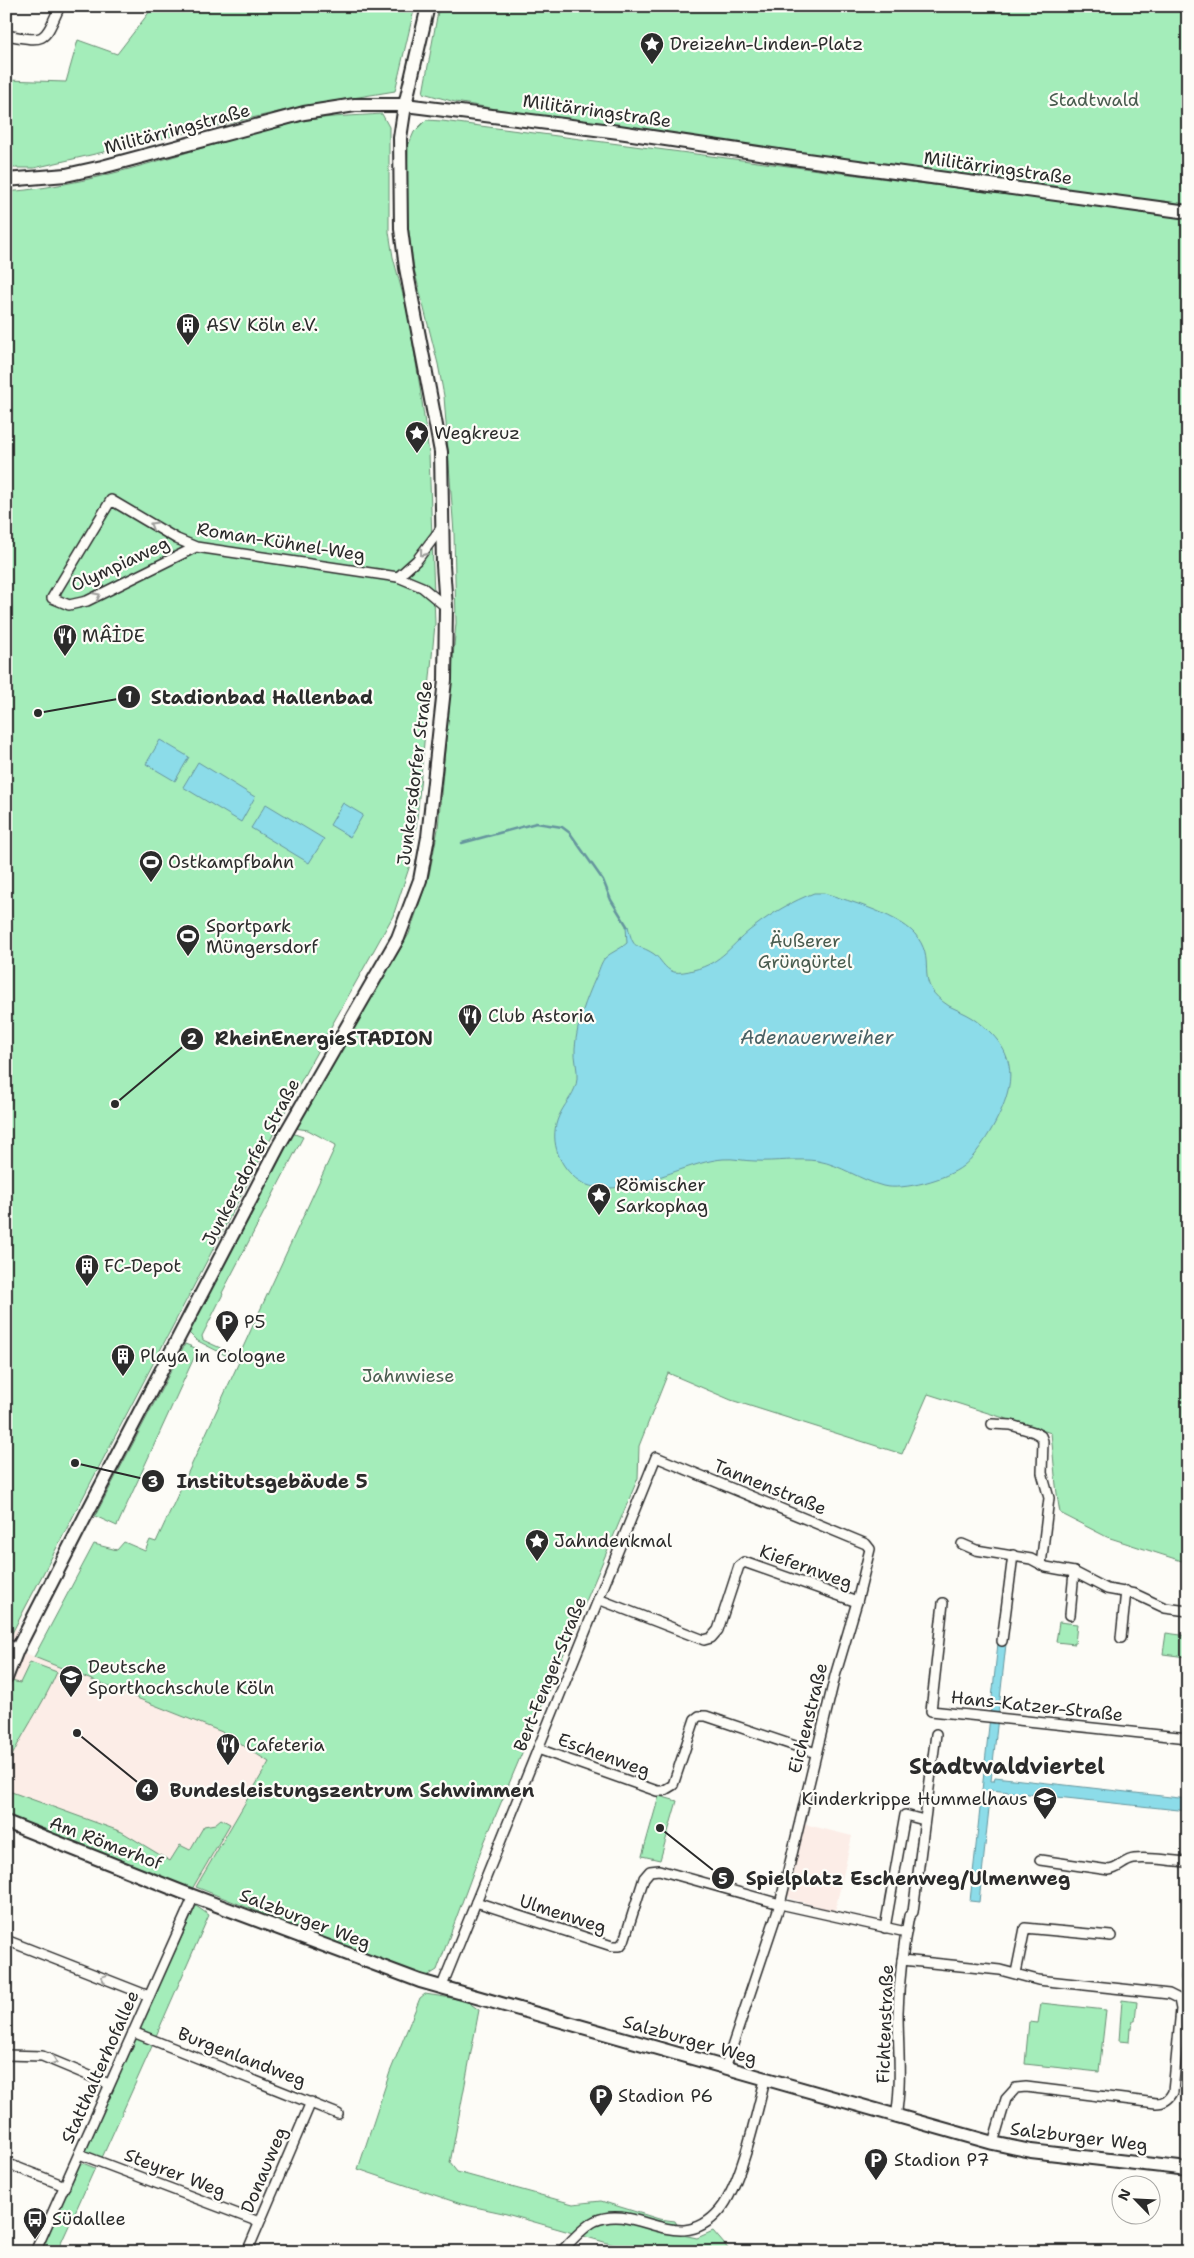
<svg xmlns="http://www.w3.org/2000/svg" width="1194" height="2258" viewBox="0 0 1194 2258" font-family="'Shantell Sans',sans-serif">
  <rect width="100%" height="100%" fill="#fdfcf7"/>
  <filter id="ink" filterUnits="userSpaceOnUse"><feTurbulence type="fractalNoise" baseFrequency=".02" numOctaves="2"/><feDisplacementMap in="SourceGraphic" scale="10" xChannelSelector="R" yChannelSelector="G"/><feConvolveMatrix kernelMatrix="1 2 1 2 8 2 1 2 1" color-interpolation-filters="sRGB"/></filter>
  <g filter="url(#ink)">
    <g fill="#fcede7">
      <path d="M6,1467L74,1515L16,1628L25,1653L222,1732L269,1762L196,1887L6,1811Z"/>
      <path d="M804,1824L852,1836L835,1911L791,1899L788,1896V1888Z"/>
    </g>
    <g fill="#a4edba" stroke="#688c72">
      <path d="M154,6H415L395,91L304,106L34,168H6V80L66,82L78,40L117,54Z"/>
      <path d="M439,6H1188V207L686,141L455,102L423,93Z"/>
      <path d="M382,114L389,127V232L393,257L408,314L420,387L429,454L435,624L416,829L410,865L393,916L309,1066L12,1633L6,1629V192C108,184 203,143 303,121C328,116 356,116 382,114Z"/>
      <path d="M426,120L442,121L1018,196L1104,204L1188,217V1563L1107,1537L1060,1513C1055,1486 1054,1460 1051,1433L928,1394L902,1454L731,1400L668,1373L639,1446L638,1478L484,1843L437,1970L424,1978L196,1887L269,1762L222,1732L34,1657L94,1544L117,1550L124,1542L145,1551L150,1540L156,1542L239,1362L233,1359L235,1355L239,1356L336,1145L308,1130L294,1128L409,934L429,875L438,829L456,623L454,533L444,396L438,364L414,269L406,211L408,146L414,132Z"/>
      <path d="M292,1133L303,1137L222,1293L223,1294L202,1336L203,1340L229,1352L227,1356L196,1340L189,1333Z"/>
      <path d="M185,1344L198,1349L117,1526L95,1516Z"/>
      <path d="M1059,1622L1077,1624L1075,1644L1056,1642Z"/>
      <path d="M1166,1633L1188,1636L1186,1657L1163,1654Z"/>
      <path d="M30,1662L57,1672C43,1706 20,1735 6,1769V1694L11,1681L20,1683Z"/>
      <path d="M6,1790L122,1832L170,1861L180,1845L190,1850L204,1826L215,1824L221,1819L230,1824L192,1889L6,1815Z"/>
      <path d="M659,1796L677,1801L660,1860L642,1856Z"/>
      <path d="M196,1906L209,1915L156,2036L139,2029Z"/>
      <path d="M425,1994L465,2000L479,2010L450,2163L457,2172L573,2204L601,2201L659,2219L675,2221L683,2235L697,2238L713,2231L731,2252H639L503,2213L461,2204L358,2169L390,2072L420,1998Z"/>
      <path d="M1122,2000L1137,2002L1135,2021H1133L1132,2028H1130L1129,2042L1119,2041Z"/>
      <path d="M1041,2003L1106,2010L1099,2072L1025,2064L1029,2022L1038,2023Z"/>
      <path d="M135,2036L153,2044L101,2160L83,2153Z"/>
      <path d="M80,2162L95,2168L57,2252H40Z"/>
    </g>
    <g fill="#8cdce9" stroke="#65959d">
      <path d="M160,740L189,757L175,781L146,764Z"/>
      <path d="M198,762L255,797L241,822L183,787Z"/>
      <path d="M343,803L363,815L350,837L330,825Z"/>
      <path d="M266,804L324,839L309,863L251,828Z"/>
      <path d="M814,893H824C849,901 904,916 918,938C937,965 912,982 949,1006C957,1010 965,1013 973,1018C1000,1037 1017,1060 1007,1094C1002,1114 980,1153 963,1166C947,1179 903,1191 883,1186C860,1180 841,1165 818,1161C797,1158 776,1162 755,1161C744,1161 734,1158 723,1159C680,1162 606,1211 572,1175C555,1159 549,1133 561,1112C566,1102 576,1092 577,1079C578,1069 574,1058 575,1048C577,1022 586,1000 596,977C599,971 601,962 605,958C611,952 621,949 627,943L626,926H628C634,953 636,942 654,954C661,959 664,969 674,972C679,973 687,972 693,970C723,963 731,944 754,927C772,913 793,901 814,893Z"/>
      <path d="M998,1643L1006,1644L991,1781H994L995,1777L1188,1799V1811L991,1790L979,1902L970,1901Z"/>
    </g>
    <g fill="none" stroke-linecap="round" stroke-linejoin="round">
      <path stroke="#65959d" stroke-width="2.5" d="M462,843L536,823L562,827L570,833L603,880L611,900L627,926"/>
      <g stroke="#2b2b2b" stroke-width="12">
        <g id="street">
          <path d="M6,35C47,42 43,43 60,6"/>
          <path d="M196,547L87,601L69,605L52,598L111,500L177,539L196,547L398,577L422,587L446,607"/>
          <path d="M398,577L417,560L442,527"/>
          <path d="M992,1424L1011,1425L1034,1432L1041,1436L1043,1441L1042,1473L1049,1498L1041,1565"/>
          <path d="M962,1544L976,1550L1031,1559L1046,1567L1074,1572L1107,1589L1135,1594L1165,1608L1188,1611"/>
          <path d="M598,1599L704,1640L711,1638L718,1630L739,1566L744,1562L857,1602"/>
          <path d="M943,1603L931,1711L1188,1738"/>
          <path d="M1070,1615L1074,1572"/>
          <path d="M1121,1638L1126,1591"/>
          <path d="M1002,1641L1013,1555"/>
          <path d="M6,1643L17,1650"/>
          <path d="M538,1749L657,1791H663L673,1785L695,1719L699,1716H706L816,1753"/>
          <path d="M1040,1860L1109,1870C1119,1869 1124,1860 1134,1859C1151,1857 1171,1861 1188,1862"/>
          <path d="M476,1902L612,1946H620L624,1941L644,1878L650,1871L659,1870L780,1904L906,1932"/>
          <path d="M885,1928L905,1815L924,1820"/>
          <path d="M6,1940L149,1996"/>
          <path d="M1188,1957L1186,1977L1188,1984"/>
          <path d="M902,1960L1000,1970L1038,1980L1169,1994L1179,1999L1181,2009L1173,2092C1169,2100 1164,2103 1156,2103L1026,2087L1016,2088L1006,2099L993,2143"/>
          <path d="M1016,1973L1025,1928L1111,1936"/>
          <path d="M442,1986L656,1457L866,1544L870,1549L857,1602L835,1676L780,1904L725,2068"/>
          <path d="M133,2032L338,2114"/>
          <path d="M6,2055L42,2056L109,2084"/>
          <path d="M896,2117C902,2082 898,2047 898,2012C899,1980 903,1947 909,1916L913,1912L936,1734"/>
          <path d="M79,2154L259,2222"/>
          <path d="M6,2163L65,2186"/>
          <path d="M35,2252L194,1896"/>
          <path d="M247,2252L311,2102"/>
          <path d="M561,2252C570,2242 583,2227 595,2221C637,2202 679,2258 720,2210C741,2185 757,2112 765,2080"/>
        </g>
      </g>
      <g stroke="#2b2b2b" stroke-width="16">
        <g id="secondary">
          <path d="M6,180L66,175L102,167L304,113L355,105H405L619,132L792,158L1188,212"/>
          <path d="M6,1678L17,1650L86,1515L279,1145L398,938L420,880L428,837L445,680L446,607L443,565L441,452L406,268L401,229L400,138L405,105L428,6"/>
          <path d="M6,1822L182,1892L420,1981L993,2143L1031,2151L1188,2169"/>
        </g>
      </g>
      <use href="#street" stroke="#fdfcf7" stroke-width="9"/>
      <use href="#secondary" stroke="#fdfcf7" stroke-width="12"/>
    </g>
    <defs><path id="oneway-chevron" d="M-2-3.5L2.5 0L-2 3.5" fill="none" stroke-width="1.6" stroke-linecap="round" stroke-linejoin="round" transform="scale(1.25)"/></defs>
    <g stroke="#9e9e9b">
      <use href="#oneway-chevron" transform="translate(153 525) rotate(-150)"/>
      <use href="#oneway-chevron" transform="translate(423 553) rotate(129)"/>
      <use href="#oneway-chevron" transform="translate(97 596) rotate(-27)"/>
      <use href="#oneway-chevron" transform="translate(104 1978) rotate(-159)"/>
      <use href="#oneway-chevron" transform="translate(54 2061) rotate(22)"/>
    </g>
  </g>
  <defs>
    <g id="sight-pin" transform="scale(1.25)"><path d="M0 17L-7.5 6A9.5 9.5 0 1 1 7.5 6Z" fill="#2b2b2b" stroke="#fdfcf7"/><path d="M0-6L1.8-2.2L6-1.7L2.9 1.2L3.7 5.4L0 3.3L-3.7 5.4L-2.9 1.2L-6-1.7L-1.8-2.2Z" fill="#fff"/></g>
    <g id="building-pin" transform="scale(1.25)"><path d="M0 17L-7.5 6A9.5 9.5 0 1 1 7.5 6Z" fill="#2b2b2b" stroke="#fdfcf7"/><path d="M-4-6H4V6H1V3H-1V6H-4ZM-2.5-4.3h1.7v1.8h-1.7ZM.8-4.3h1.7v1.8H.8ZM-2.5-1h1.7V.8h-1.7ZM.8-1h1.7V.8H.8Z" fill="#fff"/></g>
    <g id="restaurant-pin" transform="scale(1.25)"><path d="M0 17L-7.5 6A9.5 9.5 0 1 1 7.5 6Z" fill="#2b2b2b" stroke="#fdfcf7"/><path d="M-5-6h1v4h1v-4h1v4h1v-4h1v5L-1.5 .5V6h-2V.5L-5-1ZM5-6V6H3V1.5H1.5Q1.5-4 5-6Z" fill="#fff"/></g>
    <g id="stadium-pin" transform="scale(1.25)"><path d="M0 17L-7.5 6A9.5 9.5 0 1 1 7.5 6Z" fill="#2b2b2b" stroke="#fdfcf7"/><path d="M0-5a6.5 5 0 1 0 0 10a6.5 5 0 1 0 0-10ZM-3.5-1.8h7v3.6h-7Z" fill="#fff"/></g>
    <g id="parking-pin" transform="scale(1.25)"><path d="M0 17L-7.5 6A9.5 9.5 0 1 1 7.5 6Z" fill="#2b2b2b" stroke="#fdfcf7"/><path d="M-3.5-5.5H1a3.5 3.5 0 0 1 0 7H-1V5.5H-3.5ZM-1-3.4V-.6H.8a1.4 1.4 0 0 0 0-2.8Z" fill="#fff"/></g>
    <g id="university-pin" transform="scale(1.25)"><path d="M0 17L-7.5 6A9.5 9.5 0 1 1 7.5 6Z" fill="#2b2b2b" stroke="#fdfcf7"/><path d="M0-5L7-2L0 1L-7-2ZM-4 1L0 2.5L4 1V4Q0 6-4 4Z" fill="#fff"/></g>
    <g id="school-pin" transform="scale(1.25)"><path d="M0 17L-7.5 6A9.5 9.5 0 1 1 7.5 6Z" fill="#2b2b2b" stroke="#fdfcf7"/><path d="M0-5L7-2L0 1L-7-2ZM-4 1L0 2.5L4 1V4Q0 6-4 4Z" fill="#fff"/></g>
    <g id="bus-pin" transform="scale(1.25)"><path d="M0 17L-7.5 6A9.5 9.5 0 1 1 7.5 6Z" fill="#2b2b2b" stroke="#fdfcf7"/><path d="M-5-6H5V4H4V6H2V4H-2V6H-4V4H-5ZM-3.5-4V0h7V-4ZM-3.5 1.2v1.5H-2V1.2ZM2 1.2v1.5H3.5V1.2Z" fill="#fff"/></g>
  </defs>
  <g fill-rule="evenodd">
    <use href="#sight-pin" x="652" y="44"/>
    <use href="#building-pin" x="188" y="325"/>
    <use href="#sight-pin" x="417" y="433"/>
    <use href="#restaurant-pin" x="65" y="636"/>
    <use href="#stadium-pin" x="151" y="862"/>
    <use href="#stadium-pin" x="188" y="936"/>
    <use href="#restaurant-pin" x="470" y="1016"/>
    <use href="#sight-pin" x="599" y="1195"/>
    <use href="#building-pin" x="87" y="1266"/>
    <use href="#parking-pin" x="227" y="1322"/>
    <use href="#building-pin" x="123" y="1356"/>
    <use href="#sight-pin" x="537" y="1541"/>
    <use href="#university-pin" x="71" y="1677"/>
    <use href="#restaurant-pin" x="228" y="1745"/>
    <use href="#school-pin" x="1045" y="1799"/>
    <use href="#parking-pin" x="601" y="2096"/>
    <use href="#parking-pin" x="876" y="2160"/>
    <use href="#bus-pin" x="35" y="2219"/>
  </g>
  <g text-anchor="middle" stroke-width="4.5" stroke-linejoin="round" paint-order="stroke">
    <g font-size="18" fill="#2b2b2b" stroke="#fdfcf7" text-anchor="start">
      <text x="670" y="50">Dreizehn-Linden-Platz</text>
      <text x="206" y="331">ASV Köln e.V.</text>
      <text x="434" y="439">Wegkreuz</text>
      <text x="82" y="642">MÂİDE</text>
      <text x="168" y="868">Ostkampfbahn</text>
      <text x="206" y="932">Sportpark<tspan x="206" dy="21">Müngersdorf</tspan></text>
      <text x="488" y="1022">Club Astoria</text>
      <text x="616" y="1191">Römischer<tspan x="616" dy="21">Sarkophag</tspan></text>
      <text x="104" y="1272">FC-Depot</text>
      <text x="244" y="1328">P5</text>
      <text x="140" y="1362">Playa in Cologne</text>
      <text x="554" y="1547">Jahndenkmal</text>
      <text x="88" y="1673">Deutsche<tspan x="88" dy="21">Sporthochschule Köln</tspan></text>
      <text x="246" y="1751">Cafeteria</text>
      <text x="1028" y="1805" text-anchor="end">Kinderkrippe Hummelhaus</text>
      <text x="618" y="2102">Stadion P6</text>
      <text x="894" y="2166">Stadion P7</text>
      <text x="52" y="2225">Südallee</text>
    </g>
    <g font-size="18" fill="#495c4f" stroke="#fdfcf7">
      <text x="1094" y="106">Stadtwald</text>
      <text x="805" y="947">Äußerer<tspan x="805" dy="21">Grüngürtel</tspan></text>
      <text x="408" y="1382">Jahnwiese</text>
    </g>
    <g font-size="18" fill="#2b2b2b" stroke="#fdfcf7">
      <text transform="translate(597 111) rotate(8)" y="6">Militärringstraße</text>
      <text transform="translate(177 129) rotate(-15)" y="6">Militärringstraße</text>
      <text transform="translate(998 168) rotate(8)" y="6">Militärringstraße</text>
      <text transform="translate(281 542) rotate(9)" y="6">Roman-Kühnel-Weg</text>
      <text transform="translate(120 564) rotate(-25)" y="6">Olympiaweg</text>
      <text transform="translate(415 773) rotate(-83)" y="6">Junkersdorfer Straße</text>
      <text transform="translate(251 1162) rotate(-62)" y="6">Junkersdorfer Straße</text>
      <text transform="translate(770 1487) rotate(22)" y="6">Tannenstraße</text>
      <text transform="translate(806 1567) rotate(20)" y="6">Kiefernweg</text>
      <text transform="translate(550 1674) rotate(-68)" y="6">Bert-Fenger-Straße</text>
      <text transform="translate(1037 1706) rotate(6)" y="6">Hans-Katzer-Straße</text>
      <text transform="translate(808 1718) rotate(-76)" y="6">Eichenstraße</text>
      <text transform="translate(604 1755) rotate(20)" y="6">Eschenweg</text>
      <text transform="translate(106 1843) rotate(21)" y="6">Am Römerhof</text>
      <text transform="translate(563 1914) rotate(18)" y="6">Ulmenweg</text>
      <text transform="translate(305 1919) rotate(21)" y="6">Salzburger Weg</text>
      <text transform="translate(885 2024) rotate(-88)" y="6">Fichtenstraße</text>
      <text transform="translate(690 2040) rotate(16)" y="6">Salzburger Weg</text>
      <text transform="translate(242 2057) rotate(21)" y="6">Burgenlandweg</text>
      <text transform="translate(100 2067) rotate(-66)" y="6">Statthalterhofallee</text>
      <text transform="translate(1079 2137) rotate(7)" y="6">Salzburger Weg</text>
      <text transform="translate(264 2170) rotate(-67)" y="6">Donauweg</text>
      <text transform="translate(175 2173) rotate(21)" y="6">Steyrer Weg</text>
    </g>
    <g font-size="19" font-style="italic" fill="#486064" stroke="#fdfcf7">
      <text x="817" y="1044">Adenauerweiher</text>
    </g>
    <g font-size="22" font-weight="bold" fill="#2b2b2b" stroke="#fdfcf7">
      <text x="1007" y="1774">Stadtwaldviertel</text>
    </g>
  </g>
  <path fill="none" stroke="#2b2b2b" stroke-width="2" d="M38 713L129 697M115 1104L192 1039M75 1463L153 1481M77 1733L147 1790M660 1828L723 1878"/>
  <g fill="#2b2b2b" stroke="#fdfcf7" stroke-width="2">
    <circle cx="38" cy="713" r="5"/>
    <circle cx="115" cy="1104" r="5"/>
    <circle cx="75" cy="1463" r="5"/>
    <circle cx="77" cy="1733" r="5"/>
    <circle cx="660" cy="1828" r="5"/>
    <circle cx="129" cy="697" r="12"/>
    <circle cx="192" cy="1039" r="12"/>
    <circle cx="153" cy="1481" r="12"/>
    <circle cx="147" cy="1790" r="12"/>
    <circle cx="723" cy="1878" r="12"/>
  </g>
  <g font-size="15" text-anchor="middle" font-weight="bold" fill="#fff">
    <text x="129" y="702">1</text>
    <text x="192" y="1044">2</text>
    <text x="153" y="1487">3</text>
    <text x="147" y="1795">4</text>
    <text x="723" y="1884">5</text>
  </g>
  <g font-size="19" text-anchor="middle" font-weight="bold" fill="#2b2b2b" stroke="#fdfcf7" stroke-width="4.5" stroke-linejoin="round" paint-order="stroke">
    <text x="262" y="704">Stadionbad Hallenbad</text>
    <text x="324" y="1045">RheinEnergieSTADION</text>
    <text x="272" y="1488">Institutsgebäude 5</text>
    <text x="352" y="1797">Bundesleistungszentrum Schwimmen</text>
    <text x="908" y="1885">Spielplatz Eschenweg/Ulmenweg</text>
  </g>
  <rect width="1194" height="2258" fill="none" stroke="#fdfcf7" stroke-width="25"/>
  <rect x="12" y="12" width="1169" height="2233" fill="none" stroke="#2b2b2b" stroke-width="2" filter="url(#ink)"/>
  <g transform="translate(1136 2200) rotate(294)"><circle r="24" fill="#fdfcf7" stroke="#a9a8a5"/>
  <path d="M0-4L9 19L0 12L-9 19Z" fill="#2b2b2b"/>
  <text y="-8" font-size="14" font-weight="bold" text-anchor="middle" fill="#2b2b2b">N</text>
  </g>
</svg>
